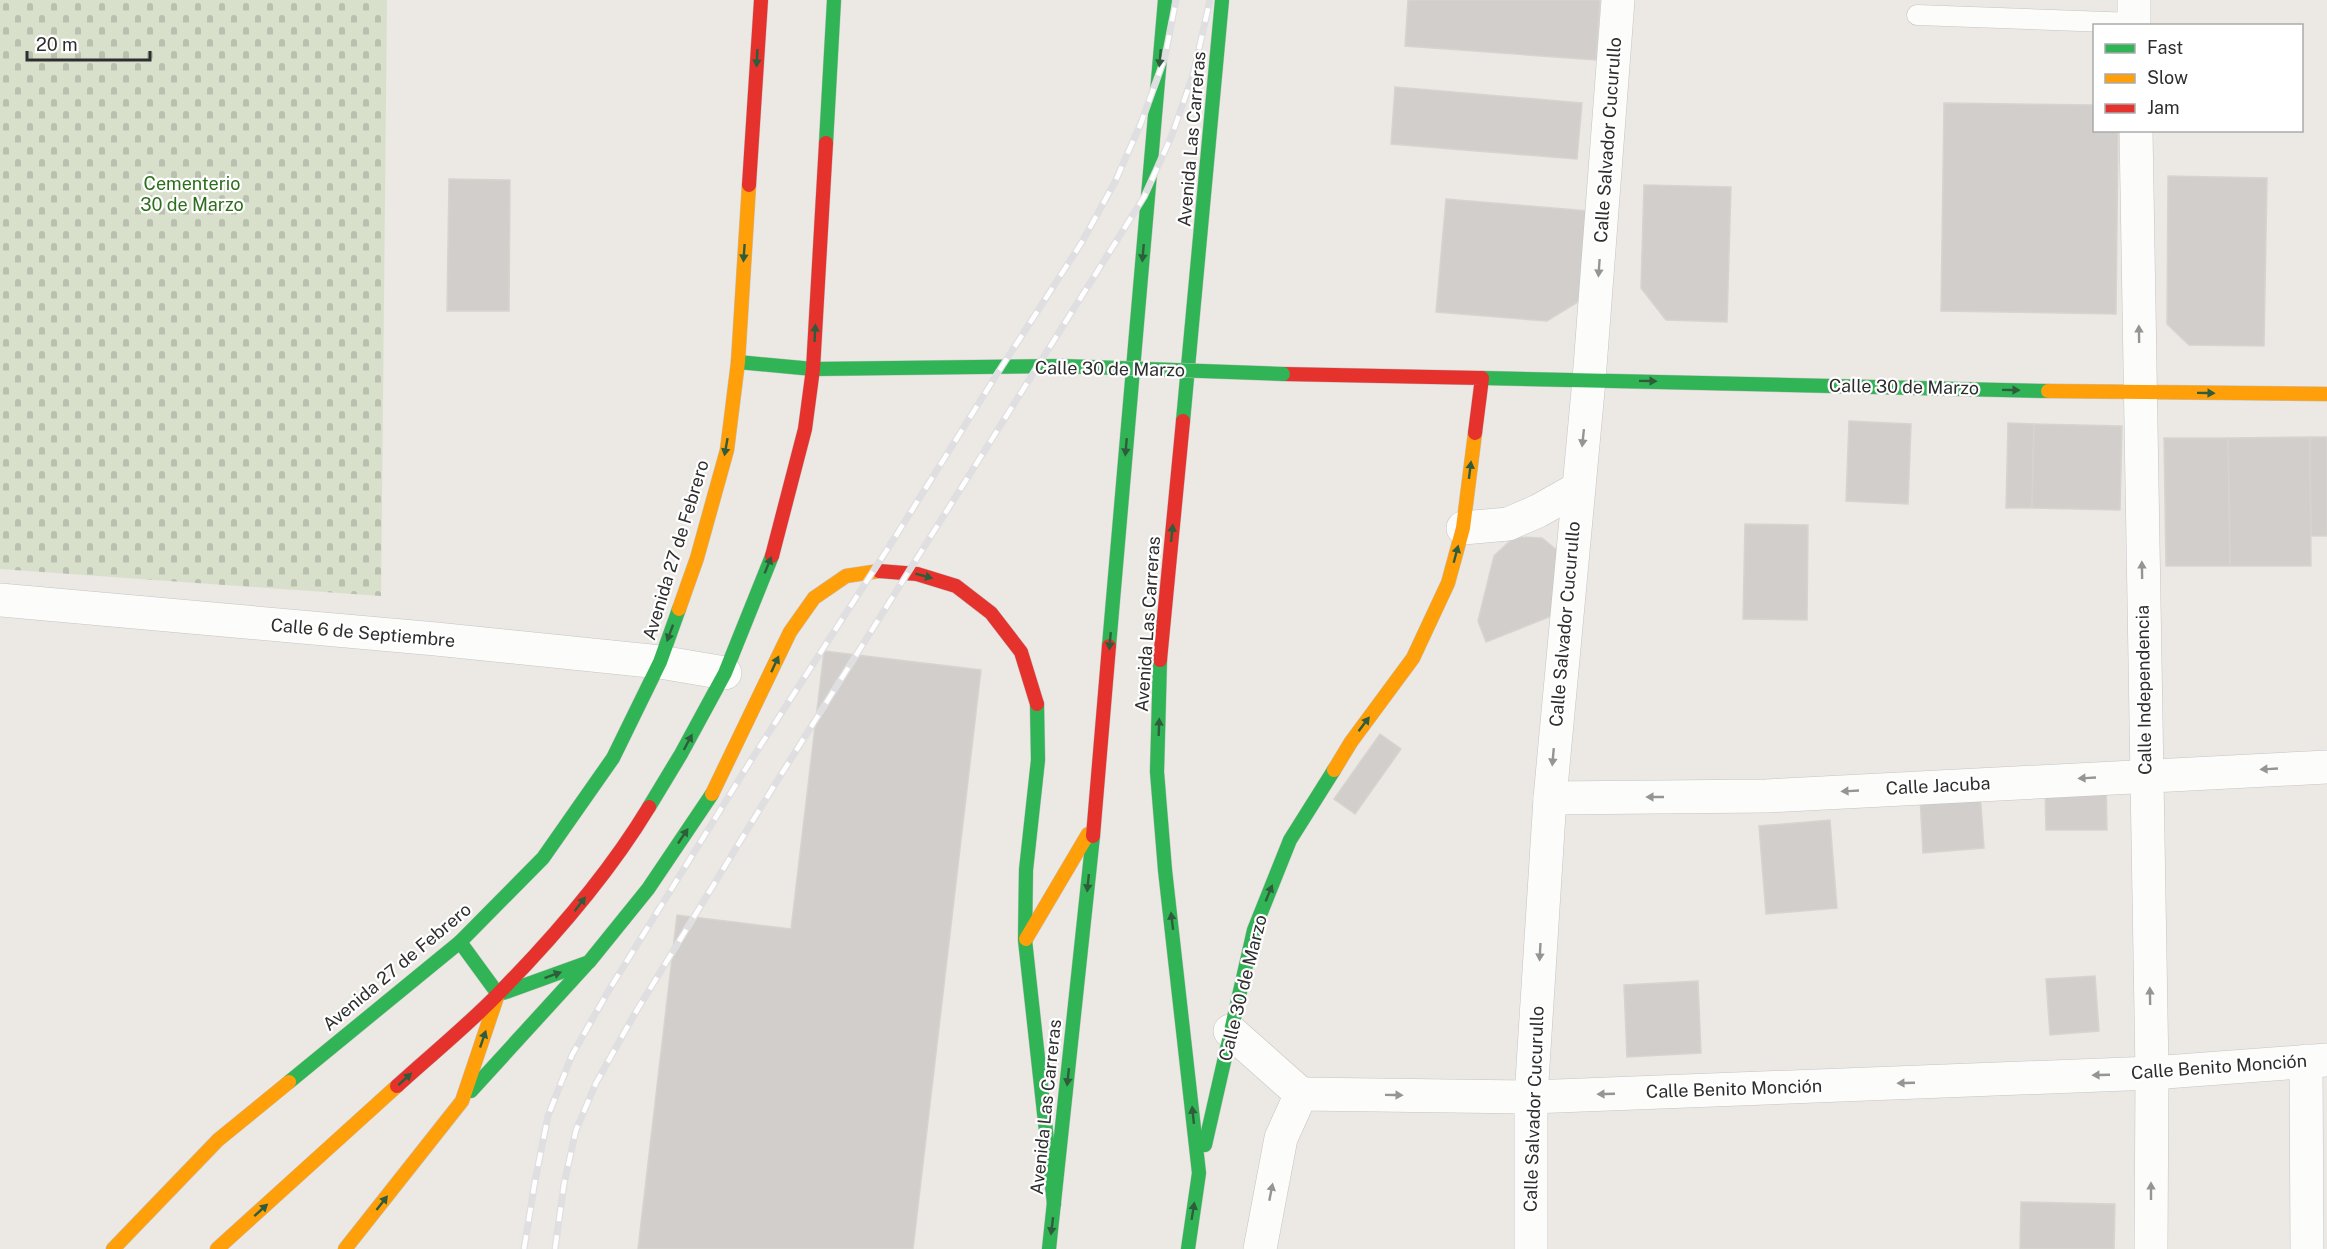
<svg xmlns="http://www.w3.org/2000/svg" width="2327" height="1249" viewBox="0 0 2327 1249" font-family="'Public Sans',sans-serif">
  <defs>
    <pattern id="cemetery-stones" width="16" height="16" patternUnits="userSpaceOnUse" patternTransform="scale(1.5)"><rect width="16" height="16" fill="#d8e0cc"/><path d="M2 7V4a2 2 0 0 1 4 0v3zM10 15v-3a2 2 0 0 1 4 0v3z" fill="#bac0b0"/></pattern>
  </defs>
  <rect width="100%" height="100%" fill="#ece8e4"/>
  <path fill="url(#cemetery-stones)" d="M0,0H387L381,596L0,569Z"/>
  <g fill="#d1cecb" stroke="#d7d4d0" stroke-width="1.5">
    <path d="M1408,0H1600L1596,60L1405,46Z"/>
    <path d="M1395,87L1582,103L1577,159L1391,144Z"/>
    <path d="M1944,103L2094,105V130H2118L2116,314L1941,311Z"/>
    <path d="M2168,176L2267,178L2264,346L2189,345L2167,324Z"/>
    <path d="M449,179L510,180L509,311H447Z"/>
    <path d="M1644,185L1731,187L1727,322L1666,320L1641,288Z"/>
    <path d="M1446,199L1588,211L1581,300L1547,321L1436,312Z"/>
    <path d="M1849,421L1911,424L1908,504L1846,501Z"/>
    <path d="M2008,423L2034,424L2032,508H2006Z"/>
    <path d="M2034,424L2122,426L2120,510L2032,508Z"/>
    <path d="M2310,437L2311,566H2230L2228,438Z"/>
    <path d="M2310,437H2327V536H2311Z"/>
    <path d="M2164,438H2228L2230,566H2166Z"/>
    <path d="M1745,524L1808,525L1807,620L1743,619Z"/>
    <path d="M1514,537L1542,538L1564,556L1559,613L1486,642L1478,621L1494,556Z"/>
    <path d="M824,651L981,670L913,1249H638L677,915L791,929Z"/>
    <path d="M1380,734L1401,749L1355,814L1334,799Z"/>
    <path d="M2106,786L2107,830H2046L2045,787Z"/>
    <path d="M1980,792L1984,848L1923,853L1920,797Z"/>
    <path d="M1830,820L1837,908L1766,914L1759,826Z"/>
    <path d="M2095,976L2099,1031L2050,1035L2046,979Z"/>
    <path d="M1698,981L1701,1053L1627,1057L1624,985Z"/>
    <path d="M2021,1202L2115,1204L2114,1249H2020Z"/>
  </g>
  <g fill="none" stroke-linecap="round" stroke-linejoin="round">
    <g stroke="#c5c4c5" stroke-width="21">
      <path id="lane" d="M1917,15L2134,23"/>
    </g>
    <g stroke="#c5c4c5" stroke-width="34">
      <g id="street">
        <path d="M2134,0V26"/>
        <path d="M2136,130L2152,1073L2151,1249"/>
        <path d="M1463,528L1508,524L1538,511L1577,489"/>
        <path d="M0,600L436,639L660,662L725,673"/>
        <path d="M1550,798L1766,796L2327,767"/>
        <path d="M1230,1031L1301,1094"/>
        <path d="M2306,1061L2307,1249"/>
        <path d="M1260,1249L1281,1138L1301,1094L1531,1097L2152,1073L2327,1060"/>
        <path d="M1531,1249V1097L1550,798L1589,380L1618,0"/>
      </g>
    </g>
    <g stroke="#c5c4c5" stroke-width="15">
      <g id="fast">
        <path d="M826,143L834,0"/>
        <path d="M738,362L813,369L1062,366"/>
        <path d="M1482,378L2048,391"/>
        <path d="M1183,421L1222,0"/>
        <path d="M1109,646L1165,0"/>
        <path d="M1160,660L1157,772L1165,870L1199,1173L1188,1249"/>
        <path d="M1037,704L1038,760L1026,870L1025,940L1054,1204"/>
        <path d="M649,807L681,754L725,673L772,556"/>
        <path d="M460,942L498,994"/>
        <path d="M503,993L589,962L648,889L712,794"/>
        <path d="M289,1082L460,942L543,858L613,758L660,662L679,609"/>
        <path d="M471,1091L586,965"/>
        <path d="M1205,1145L1254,930L1290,840L1334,770"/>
        <path d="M1049,1249L1093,836"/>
      </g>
    </g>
    <g stroke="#c5c4c5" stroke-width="15">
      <g id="slow">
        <path d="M2048,391L2327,394"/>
        <path d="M679,609L697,558L727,450L738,362L749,185"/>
        <path d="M1334,770L1351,742L1413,658L1448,583L1463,528L1475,433"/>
        <path d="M712,794L790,632L814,598L846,576L879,571"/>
        <path d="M1026,939L1088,834"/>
        <path d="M113,1249L218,1140L289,1082"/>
        <path d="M217,1249L397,1086"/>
        <path d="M345,1249L462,1101L497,997"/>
      </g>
    </g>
    <g stroke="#c5c4c5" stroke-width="15">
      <g id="jam">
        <path d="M749,185L761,0"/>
        <path d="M1283,374L1482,378L1475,433"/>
        <path d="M772,556L805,429L813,369L826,143"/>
        <path d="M879,571L917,574L956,586L991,613L1021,652L1037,704"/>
        <path d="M1160,660L1183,421"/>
        <path d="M1093,836L1109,646"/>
        <path d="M397,1086C431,1055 467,1026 499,993C554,937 608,875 649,807"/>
      </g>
    </g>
    <use href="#lane" stroke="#fcfcfb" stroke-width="20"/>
    <use href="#street" stroke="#fcfcfb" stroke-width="33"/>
    <use href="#fast" stroke="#30b455" stroke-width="14"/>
    <use href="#slow" stroke="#ff9f0a" stroke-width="14"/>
    <use href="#jam" stroke="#e5322d" stroke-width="14"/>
    <g stroke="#dfdfe1" stroke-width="7">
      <g id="rail">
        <path d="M524,1249L535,1181L548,1116L572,1055L609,990L753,757L892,542L997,374L1082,242L1115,182L1141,123L1165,57L1176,0"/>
        <path d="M555,1249L564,1184L576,1130L596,1083L634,1015L777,781L1144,197L1172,135L1193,75L1210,0"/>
      </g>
    </g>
    <use href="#rail" stroke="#fff" stroke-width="4.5" stroke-dasharray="14" stroke-linecap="butt"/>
    <g stroke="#c6c5c4" stroke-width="15" stroke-linecap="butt">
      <path id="fast-bridge" d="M1062,366L1283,374"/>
    </g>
    <use href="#fast-bridge" stroke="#30b455" stroke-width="14"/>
  </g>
  <defs><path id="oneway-solid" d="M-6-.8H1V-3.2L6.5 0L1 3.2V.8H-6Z" transform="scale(1.5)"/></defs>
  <g fill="#2f5d3c">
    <use href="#oneway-solid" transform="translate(757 58) rotate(93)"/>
    <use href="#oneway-solid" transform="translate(1160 58) rotate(95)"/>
    <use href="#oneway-solid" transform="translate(744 253) rotate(94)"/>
    <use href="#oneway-solid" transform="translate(1143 253) rotate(95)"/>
    <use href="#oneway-solid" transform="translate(815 333) rotate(-87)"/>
    <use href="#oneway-solid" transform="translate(1648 381) rotate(1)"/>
    <use href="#oneway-solid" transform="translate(2011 390) rotate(1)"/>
    <use href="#oneway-solid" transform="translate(2206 393) rotate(1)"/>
    <use href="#oneway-solid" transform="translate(726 447) rotate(100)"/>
    <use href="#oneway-solid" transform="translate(1126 447) rotate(95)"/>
    <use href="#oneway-solid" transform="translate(1470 470) rotate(-83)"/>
    <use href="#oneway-solid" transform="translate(1172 533) rotate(-84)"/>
    <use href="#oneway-solid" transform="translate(1456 554) rotate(-75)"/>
    <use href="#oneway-solid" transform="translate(768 565) rotate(-68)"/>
    <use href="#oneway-solid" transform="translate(924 576) rotate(15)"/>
    <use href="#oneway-solid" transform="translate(670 633) rotate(110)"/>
    <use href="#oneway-solid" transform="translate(1110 641) rotate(95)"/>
    <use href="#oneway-solid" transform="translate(775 664) rotate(-65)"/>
    <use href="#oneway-solid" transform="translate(1364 724) rotate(-53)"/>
    <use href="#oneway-solid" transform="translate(1159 727) rotate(-88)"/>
    <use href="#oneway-solid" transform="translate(688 742) rotate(-62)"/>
    <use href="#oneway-solid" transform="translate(683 836) rotate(-56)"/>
    <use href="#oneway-solid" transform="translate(1088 883) rotate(96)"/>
    <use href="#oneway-solid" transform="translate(1269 893) rotate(-68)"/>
    <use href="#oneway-solid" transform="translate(580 904) rotate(-53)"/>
    <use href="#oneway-solid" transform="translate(1172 921) rotate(-97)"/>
    <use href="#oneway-solid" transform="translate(553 975) rotate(-20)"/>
    <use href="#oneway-solid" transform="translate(483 1039) rotate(-71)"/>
    <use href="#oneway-solid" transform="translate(1068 1077) rotate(96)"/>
    <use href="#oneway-solid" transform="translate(405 1079) rotate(-42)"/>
    <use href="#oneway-solid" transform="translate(1193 1115) rotate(-96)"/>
    <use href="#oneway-solid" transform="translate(382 1203) rotate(-52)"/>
    <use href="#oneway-solid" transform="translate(261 1210) rotate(-42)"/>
    <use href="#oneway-solid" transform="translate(1193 1211) rotate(-81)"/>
    <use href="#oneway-solid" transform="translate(1052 1226) rotate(97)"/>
  </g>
  <g fill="#959594">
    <use href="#oneway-solid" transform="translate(1599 268) rotate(94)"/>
    <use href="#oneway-solid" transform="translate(2139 334) rotate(-91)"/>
    <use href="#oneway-solid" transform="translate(1583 438) rotate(96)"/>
    <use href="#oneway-solid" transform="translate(2142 570) rotate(-91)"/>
    <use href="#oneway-solid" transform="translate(1553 757) rotate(95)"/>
    <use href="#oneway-solid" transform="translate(2269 769) rotate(177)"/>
    <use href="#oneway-solid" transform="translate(2087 778) rotate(177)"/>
    <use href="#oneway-solid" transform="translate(1850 791) rotate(177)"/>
    <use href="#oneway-solid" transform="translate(1655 797) rotate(180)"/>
    <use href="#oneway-solid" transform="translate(1540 952) rotate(93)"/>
    <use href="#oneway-solid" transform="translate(2150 996) rotate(-91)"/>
    <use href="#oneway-solid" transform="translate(2101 1075) rotate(178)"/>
    <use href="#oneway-solid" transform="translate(1906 1083) rotate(178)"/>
    <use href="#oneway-solid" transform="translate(1606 1094) rotate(178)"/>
    <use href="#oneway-solid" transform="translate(1394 1095) rotate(1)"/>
    <use href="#oneway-solid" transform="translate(2151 1191) rotate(-90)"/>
    <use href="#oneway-solid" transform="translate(1271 1192) rotate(-79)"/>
  </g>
  <g text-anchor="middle" stroke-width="4.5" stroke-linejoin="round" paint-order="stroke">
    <g font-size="18" fill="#2e2e2e" stroke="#fff">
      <text transform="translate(1192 139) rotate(-85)" y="6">Avenida Las Carreras</text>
      <text transform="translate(1608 140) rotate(-86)" y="6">Calle Salvador Cucurullo</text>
      <text transform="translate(1110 369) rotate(1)" y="6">Calle 30 de Marzo</text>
      <text transform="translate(1904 387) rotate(1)" y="6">Calle 30 de Marzo</text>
      <text transform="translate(676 550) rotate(-73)" y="6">Avenida 27 de Febrero</text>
      <text transform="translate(1148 624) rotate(-86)" y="6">Avenida Las Carreras</text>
      <text transform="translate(1565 624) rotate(-85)" y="6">Calle Salvador Cucurullo</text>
      <text transform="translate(363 633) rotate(5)" y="6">Calle 6 de Septiembre</text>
      <text transform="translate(2144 690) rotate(-91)" y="6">Calle Independencia</text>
      <text transform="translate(1938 786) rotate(-3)" y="6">Calle Jacuba</text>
      <text transform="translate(397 967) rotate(-40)" y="6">Avenida 27 de Febrero</text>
      <text transform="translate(1243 988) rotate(-76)" y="6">Calle 30 de Marzo</text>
      <text transform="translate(2219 1067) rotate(-4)" y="6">Calle Benito Monción</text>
      <text transform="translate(1734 1089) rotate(-2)" y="6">Calle Benito Monción</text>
      <text transform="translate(1046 1107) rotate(-84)" y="6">Avenida Las Carreras</text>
      <text transform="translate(1534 1109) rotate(-88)" y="6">Calle Salvador Cucurullo</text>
    </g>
    <g font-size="18" fill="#2c6e1b" stroke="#fff">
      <text x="192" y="190">Cementerio<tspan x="192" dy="21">30 de Marzo</tspan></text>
    </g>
  </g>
  <rect x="2093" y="24" width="210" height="108" fill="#ffffff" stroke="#ababab" stroke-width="1.5"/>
  <rect x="2105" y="44" width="30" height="9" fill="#30b455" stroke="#ababab" stroke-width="1.5"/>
  <text x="2147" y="54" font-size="18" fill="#2e2e2e">Fast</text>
  <rect x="2105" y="74" width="30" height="9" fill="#ff9f0a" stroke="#ababab" stroke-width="1.5"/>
  <text x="2147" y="84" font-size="18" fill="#2e2e2e">Slow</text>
  <rect x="2105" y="104" width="30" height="9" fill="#e5322d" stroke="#ababab" stroke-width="1.5"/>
  <text x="2147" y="114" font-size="18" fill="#2e2e2e">Jam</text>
  <path d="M27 51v9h123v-9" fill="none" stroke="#2e2e2e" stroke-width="3"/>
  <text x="36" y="51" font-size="18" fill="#2e2e2e" stroke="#ffffff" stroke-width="4.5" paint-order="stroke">20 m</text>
</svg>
